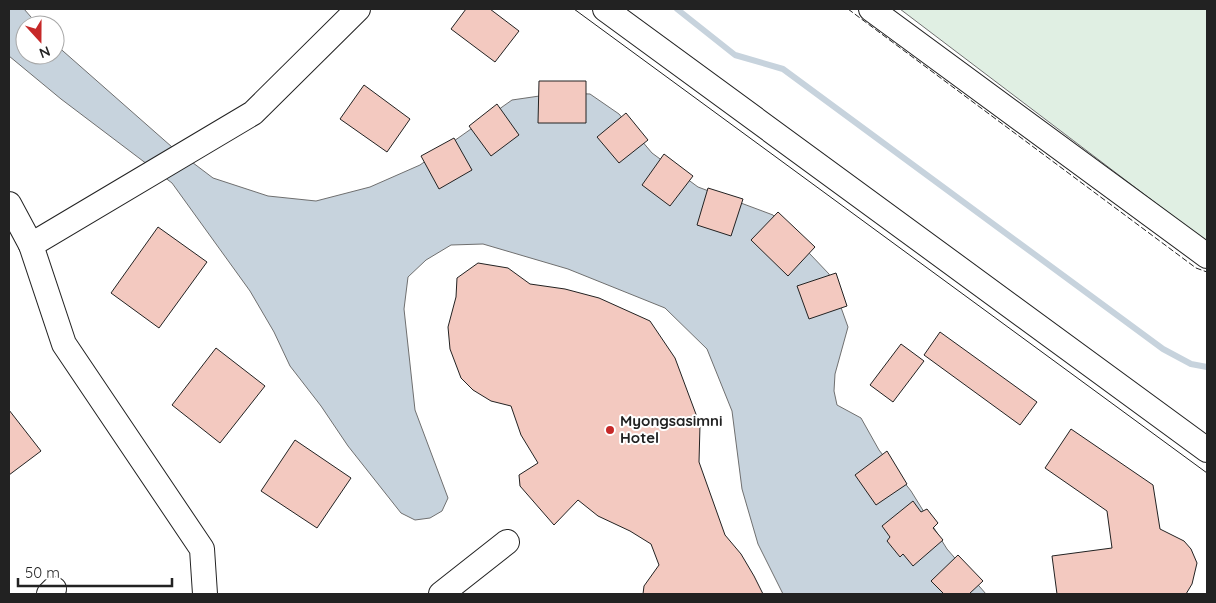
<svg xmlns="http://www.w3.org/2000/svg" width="1216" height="603" viewBox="0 0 1216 603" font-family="Quicksand,sans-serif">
  <rect width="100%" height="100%" fill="#fff"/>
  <path fill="#e0efe3" stroke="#6f6f6f" d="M900,9H1207V242Z"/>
  <path fill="#c7d3dd" stroke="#6f6f6f" d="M9,9H24L38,25H25V55H55V44L172,147L213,178L268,196L316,201L370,187L420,165L512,100L560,93L590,94L619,114L652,153L698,187L773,215L829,274L848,327L835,374L834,391L837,405L861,418L879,450L911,491L947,549L986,594H783L758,544L742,489L732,411L707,349L665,308L568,269L483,244L451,245L426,260L408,277L404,309L415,410L448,498L442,511L430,518L415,520L401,513L348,446L321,406L290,366L274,332L250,291L172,183L61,99L9,56Z"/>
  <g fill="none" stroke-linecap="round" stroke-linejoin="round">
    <path stroke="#c7d3dd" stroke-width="6" d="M677,9L735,55L783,69L1163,349L1191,364L1207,367"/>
  </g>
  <g fill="#f3c9c0" stroke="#222">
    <path d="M466,9H490L519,31L495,62L451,29Z"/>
    <path d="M539,81H586V123H538Z"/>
    <path d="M364,85L410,119L387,152L340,119Z"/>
    <path d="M497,104L519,135L491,156L469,126Z"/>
    <path d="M626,113L648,140L619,163L597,137Z"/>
    <path d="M454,138L472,170L439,189L421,156Z"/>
    <path d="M664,154L693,176L670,206L642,185Z"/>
    <path d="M708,188L743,199L731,236L697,225Z"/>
    <path d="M778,212L815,247L788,276L751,240Z"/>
    <path d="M158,227L207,262L159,328L111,293Z"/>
    <path d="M478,263L508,268L530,284L565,289L599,298L650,321L675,358L700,425L699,462L725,535L741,554L754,576L763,594H643L644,586L659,565L651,544L630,531L598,516L578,500L554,525L520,486L519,475L538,463L521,435L511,406L491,401L473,390L461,378L450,349L448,327L456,297L457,278Z"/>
    <path d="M836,273L847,306L809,319L797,286Z"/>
    <path d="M940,332L1037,402L1020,425L924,355Z"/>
    <path d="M901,344L924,361L893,402L870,385Z"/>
    <path d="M216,348L265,386L220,443L172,405Z"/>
    <path d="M9,410L41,451L9,475Z"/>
    <path d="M1071,429L1153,485L1160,529L1184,541L1191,549L1197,563L1192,584L1186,594H1057L1052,556L1112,548L1107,511L1045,468Z"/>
    <path d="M295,440L351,478L317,528L261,491Z"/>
    <path d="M887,451L907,484L876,505L855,475Z"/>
    <path d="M913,501L921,512L927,509L938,523L933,528L943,540L913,566L903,554L900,557L887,541L890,537L882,526Z"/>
    <path d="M958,555L983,581L969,594H944L931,581Z"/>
  </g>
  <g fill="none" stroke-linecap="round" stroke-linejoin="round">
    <g stroke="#222" stroke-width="26">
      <g id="minor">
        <path d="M605,9L1207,450"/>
        <path d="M871,9L1207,256"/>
        <path d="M9,204L31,245L64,344L202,549L205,594"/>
        <path d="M31,245L253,113L358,9"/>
        <path d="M49,594L54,589"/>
        <path d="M441,594L507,542"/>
      </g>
    </g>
    <use href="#minor" stroke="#fff" stroke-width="24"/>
    <path stroke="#222" stroke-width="1" d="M574,9L1207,473"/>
    <path stroke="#222" stroke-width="1" stroke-dasharray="6 2.5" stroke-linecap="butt" d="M848,9L1196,268L1207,272"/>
  </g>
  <circle fill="#c62828" stroke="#fff" stroke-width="2" cx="610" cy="430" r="5"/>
  <g text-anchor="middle" stroke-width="4" stroke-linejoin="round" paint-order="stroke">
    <g font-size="15" font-weight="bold" fill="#222" stroke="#fff" text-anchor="start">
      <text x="620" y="426">Myongsasimni<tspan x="620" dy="17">Hotel</tspan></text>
    </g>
  </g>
  <rect width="1216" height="603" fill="none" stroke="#222222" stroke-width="20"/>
  <g transform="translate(40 40) rotate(159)"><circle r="24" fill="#ffffff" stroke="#a7a7a7"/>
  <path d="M0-4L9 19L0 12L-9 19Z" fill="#c62828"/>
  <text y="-8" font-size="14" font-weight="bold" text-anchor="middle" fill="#222222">N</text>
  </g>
  <path d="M18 578v8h154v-8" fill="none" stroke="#222222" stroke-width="2.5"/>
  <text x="25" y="578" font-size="15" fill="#222222" stroke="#ffffff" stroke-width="4" paint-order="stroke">50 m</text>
</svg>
